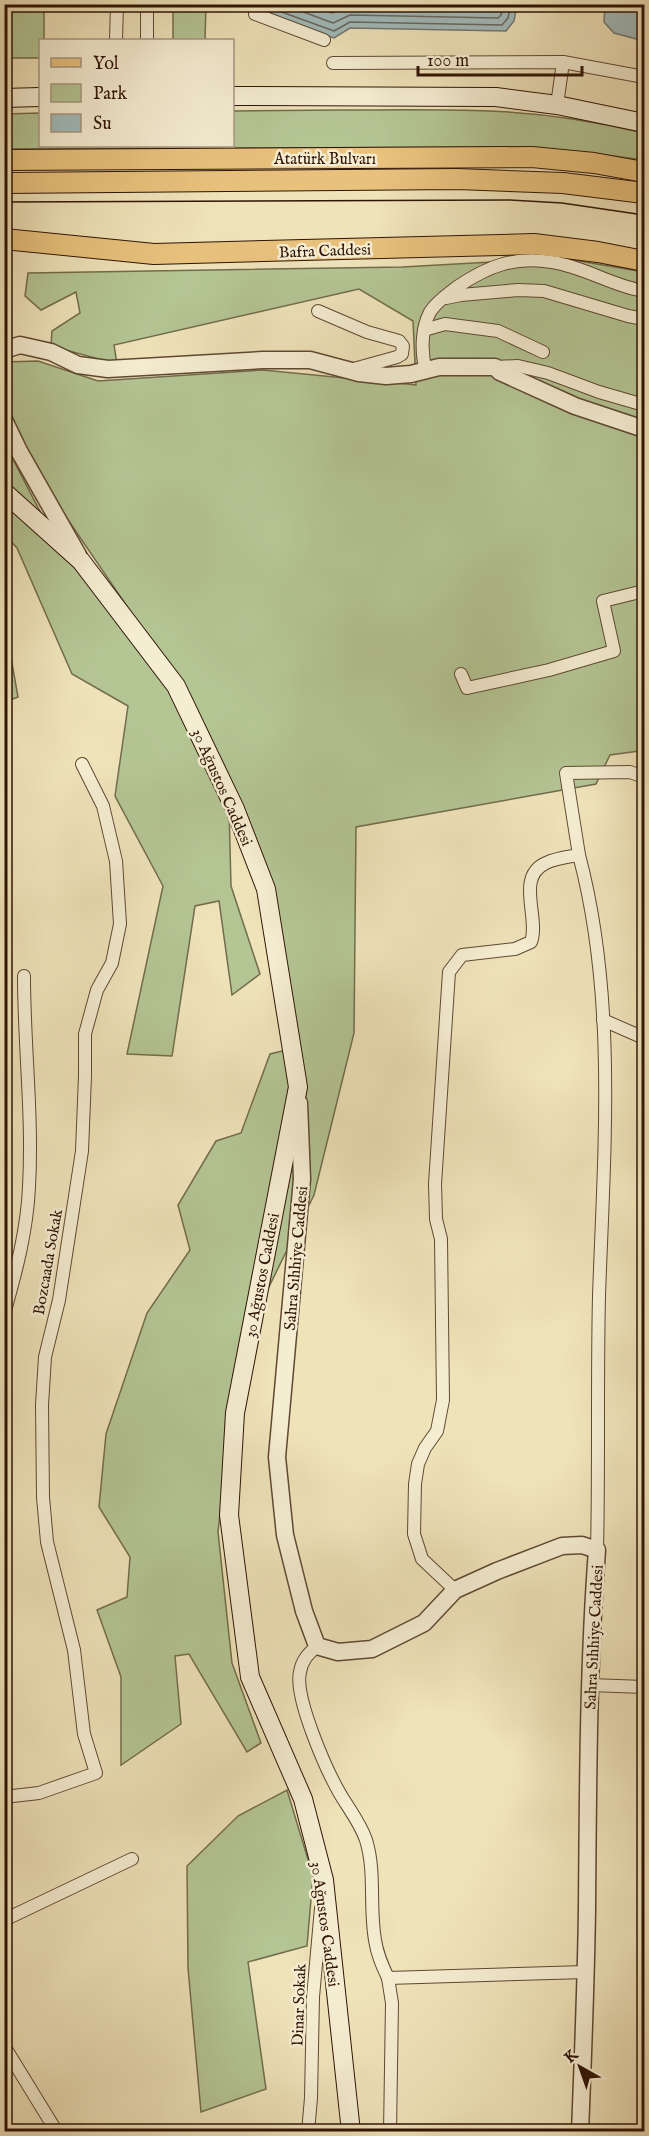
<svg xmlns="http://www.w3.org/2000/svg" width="649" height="2136" viewBox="0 0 649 2136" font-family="'IM FELL English',serif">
  <rect width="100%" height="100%" fill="#efe3ba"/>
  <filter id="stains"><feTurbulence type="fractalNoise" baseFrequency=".00333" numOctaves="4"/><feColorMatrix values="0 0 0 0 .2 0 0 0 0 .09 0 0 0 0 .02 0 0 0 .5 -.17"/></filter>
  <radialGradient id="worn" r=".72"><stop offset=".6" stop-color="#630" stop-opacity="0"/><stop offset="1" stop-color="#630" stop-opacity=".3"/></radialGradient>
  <g fill="#b4c594" stroke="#726c4c" stroke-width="1.5">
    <path d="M4,5H44V40H40V58H5Z"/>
    <path d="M173,5H206L205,40H173Z"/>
    <path d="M338,110C388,110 439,109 490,111C541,113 594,121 644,133V160L590,153L523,147L5,149L4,114L40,113V146H232L233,111Z"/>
    <path d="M562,258L644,272V746L639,751L610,755L596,784L356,827L354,1033L314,1195L238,1350L218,1532L232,1663L261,1743L247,1752L189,1654L175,1656L181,1724L121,1765V1677L97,1610L127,1597L130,1557L99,1507L106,1434L147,1313L190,1250L178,1205L216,1141L241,1133L270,1054L295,1048L270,884L176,678L60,508L10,422L5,409L4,362L38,361L98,381L263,370L416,385L413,321L359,289L114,345L117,364L51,346L52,331L80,313L76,292L41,310L25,296L28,273L402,267Z"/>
    <path d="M4,442L58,546L167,687L229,808L231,886L260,974L232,995L219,901L195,906L172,1056L127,1054L163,886L115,796L128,706L72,674L17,548L5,535Z"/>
    <path d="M4,640L9,646L18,697L5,702Z"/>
    <path d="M287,1790L313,1876L307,1946L248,1962L266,2089L201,2112L188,1968L187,1866L238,1816Z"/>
  </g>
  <g fill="#a1bbbc" stroke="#737873" stroke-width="1.5">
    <path d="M260,4L517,5L514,21L506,31L350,28L334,38L260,11Z"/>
    <path d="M605,5H644V41L614,33L604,22Z"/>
  </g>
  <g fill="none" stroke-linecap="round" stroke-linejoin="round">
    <g stroke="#686860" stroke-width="1.5">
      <path d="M266,4L268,7L334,31L350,22L502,25L508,18L511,4"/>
      <path d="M282,4L333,23L350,15L498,18L501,15L503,4"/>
      <path d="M308,4L332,13L350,6L491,9L494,4"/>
    </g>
    <g stroke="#5f4832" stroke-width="14">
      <g id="minor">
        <path d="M147,4V40"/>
        <path d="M255,4V14L324,40"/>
        <path d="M116,40L117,4"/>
        <path d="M333,63L563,62L644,77"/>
        <path d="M557,105L563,62"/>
        <path d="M446,298L461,295L518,290L544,291L628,316L644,319"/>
        <path d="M318,311L367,332L399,341L403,346L402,354L397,357L350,370"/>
        <path d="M424,330L445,324L498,331L543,352"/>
        <path d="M495,367L518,366L548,373L599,392L644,405"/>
        <path d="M426,371C421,353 421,329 430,312C437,301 447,295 457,287C488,266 514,256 552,262C585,267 612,286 644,291"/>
        <path d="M461,674L467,688L549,670L614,651L603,601L644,591"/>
        <path d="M579,855C617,998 604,1150 599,1296C597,1381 599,1465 597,1550"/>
        <path d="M603,1020L644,1038"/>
        <path d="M4,1314C16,1272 27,1231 29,1187C33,1117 24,1046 24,976"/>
        <path d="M455,1590L422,1559L414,1534L415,1484L418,1464L425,1448L437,1431L443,1400L441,1239L436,1219L435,1184L449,972L462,955L515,949L531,942C540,918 515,877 546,863C556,858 568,857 579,855L566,773L630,772L644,777"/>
        <path d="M317,1646C308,1654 302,1660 300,1672C294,1697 326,1769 339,1792C348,1808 360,1822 366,1840C376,1872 369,1906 375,1940C377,1954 382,1965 388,1978L586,1972"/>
        <path d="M590,1685L644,1687"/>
        <path d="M4,1797L39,1793L96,1773L84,1734L74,1650L47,1542L43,1497L42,1405L45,1357L59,1300L82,1151L85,1076V1034L97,990L112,963L120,924L116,861L103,806L82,764"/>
        <path d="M4,1920L132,1859"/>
        <path d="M388,1978L392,2003L390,2132"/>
        <path d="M4,2046L55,2129L51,2132"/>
        <path d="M308,2132L311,2098L313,1997L321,1908"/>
      </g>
    </g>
    <g stroke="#5f4832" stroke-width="19">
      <g id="tertiary">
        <path d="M4,350L20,345L51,352L78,365L108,369L263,360H310L359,373L386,376L411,374L439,367H495L500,372L575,406L644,429"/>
        <path d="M4,420L19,451L78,555"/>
        <path d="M299,1103L302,1179L277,1457L285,1535L304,1611L317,1646L338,1652L372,1649L424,1623L455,1590L497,1571L562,1546L582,1545L597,1550C588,1669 588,1789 587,1909C586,1983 583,2057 580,2132"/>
      </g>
    </g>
    <g stroke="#2f1405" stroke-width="20">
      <g id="secondary">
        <path d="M232,96L496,97L557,105L644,123"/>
        <path d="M4,98L40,97"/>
        <path d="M4,492L81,561L176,686L235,809L266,889L298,1087L235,1413L229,1515L250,1677L303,1799L324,1880L351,2132"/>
      </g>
    </g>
    <g stroke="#2f1405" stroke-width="22">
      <g id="primary">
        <path d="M4,160L532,157L594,163L644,172"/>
        <path d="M4,183L457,179L563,183L644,193"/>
        <path d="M4,239L154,254L534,244L598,252L644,261"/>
      </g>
    </g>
    <use href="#minor" stroke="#f5edd2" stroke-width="12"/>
    <use href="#tertiary" stroke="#f5edd2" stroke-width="16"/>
    <use href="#secondary" stroke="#f5edd2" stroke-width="18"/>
    <use href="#primary" stroke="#e8c27d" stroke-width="20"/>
    <path stroke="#2f1405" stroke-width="1.5" d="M4,202L510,200L562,203L644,215"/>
  </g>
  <g text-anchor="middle" stroke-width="5" stroke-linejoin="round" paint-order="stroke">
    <g font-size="16" fill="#2f1405" stroke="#f5edd2">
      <text x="325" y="164">Atatürk Bulvarı</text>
      <text transform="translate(325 250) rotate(-2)" y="6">Bafra Caddesi</text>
      <text transform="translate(223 787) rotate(66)" y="6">30 Ağustos Caddesi</text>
      <text transform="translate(295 1258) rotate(-85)" y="6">Sahra Sıhhiye Caddesi</text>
      <text transform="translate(47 1262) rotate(-80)" y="6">Bozcaada Sokak</text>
      <text transform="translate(261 1275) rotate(-79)" y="6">30 Ağustos Caddesi</text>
      <text transform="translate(593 1637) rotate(-87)" y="6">Sahra Sıhhiye Caddesi</text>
      <text transform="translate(326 1924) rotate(82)" y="6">30 Ağustos Caddesi</text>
      <text transform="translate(298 2005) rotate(-88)" y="6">Dinar Sokak</text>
    </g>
  </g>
  <rect width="649" height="2136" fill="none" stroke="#efe3ba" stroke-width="24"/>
  <rect x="6" y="6" width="637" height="2124" fill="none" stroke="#2f1405" stroke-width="3"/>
  <rect x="12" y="12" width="625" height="2112" fill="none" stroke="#2f1405" stroke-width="1.5"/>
  <rect x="39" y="39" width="195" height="108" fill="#f5edd2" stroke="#a69680" stroke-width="1.5"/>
  <rect x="51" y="58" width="30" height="9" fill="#e8c27d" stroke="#a69680" stroke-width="1.5"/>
  <text x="93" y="69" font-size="18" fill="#2f1405">Yol</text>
  <rect x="51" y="84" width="30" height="18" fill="#b4c594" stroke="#a69680" stroke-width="1.5"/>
  <text x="93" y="99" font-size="18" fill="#2f1405">Park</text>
  <rect x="51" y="114" width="30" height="18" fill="#a1bbbc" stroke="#a69680" stroke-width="1.5"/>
  <text x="93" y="129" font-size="18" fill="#2f1405">Su</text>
  <g transform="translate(580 2067) rotate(320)" stroke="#f5edd2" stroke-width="4.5" paint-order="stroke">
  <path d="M0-4.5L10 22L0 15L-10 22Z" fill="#2f1405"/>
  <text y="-9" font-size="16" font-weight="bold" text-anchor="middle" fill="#2f1405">K</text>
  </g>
  <path d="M418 66v9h164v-9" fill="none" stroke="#2f1405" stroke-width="3"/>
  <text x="427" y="66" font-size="18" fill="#2f1405" stroke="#f5edd2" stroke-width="4.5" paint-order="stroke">100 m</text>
  <rect width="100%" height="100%" filter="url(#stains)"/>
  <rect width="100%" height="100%" fill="url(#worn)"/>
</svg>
